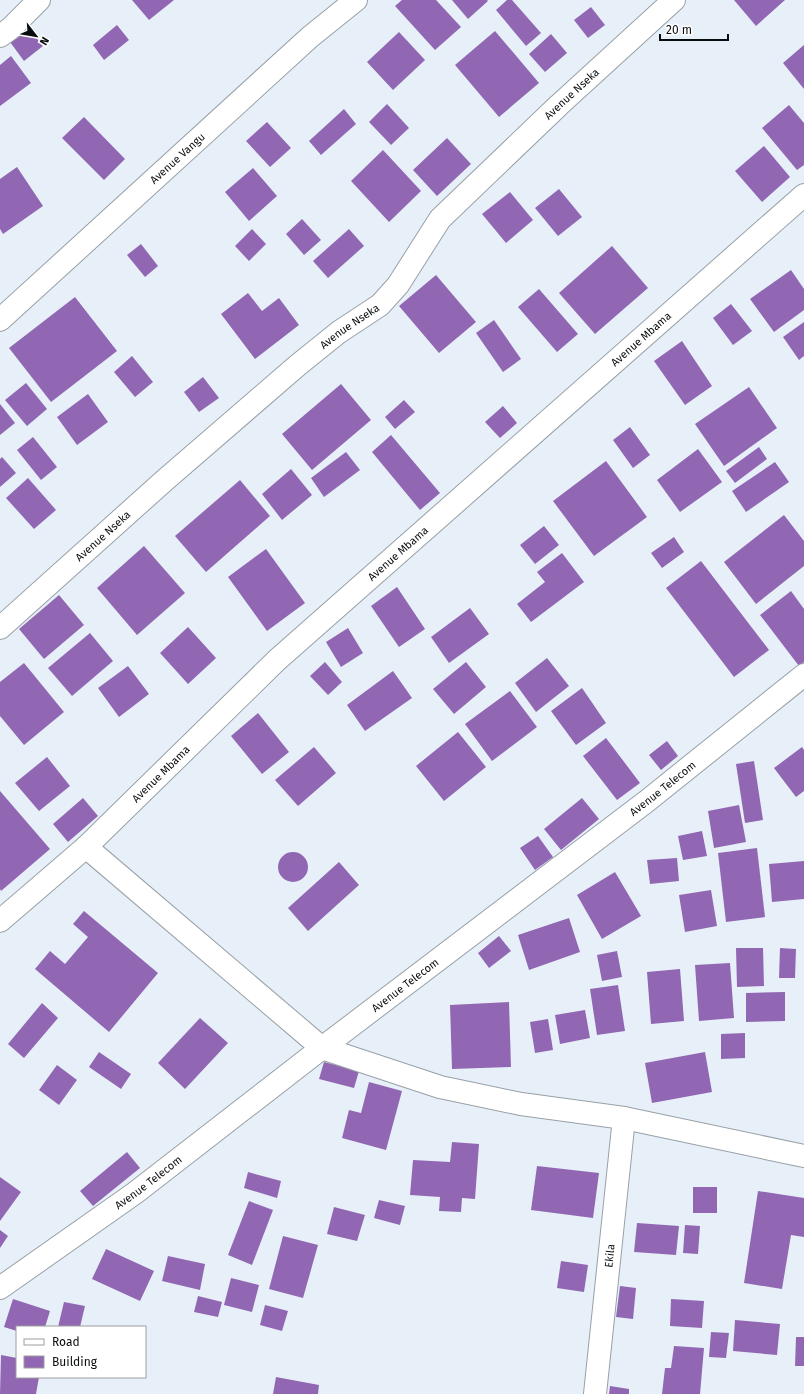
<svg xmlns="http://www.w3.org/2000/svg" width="804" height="1394" viewBox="0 0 804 1394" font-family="'Fira Sans',sans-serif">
  <rect width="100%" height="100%" fill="#e7f0f8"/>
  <g fill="#9167b4">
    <path d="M132,0H174L149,20Z"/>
    <path d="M402,0H436L461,27L435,50L395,6Z"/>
    <path d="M452,0H487L488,1L468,19Z"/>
    <path d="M507,0H512L541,33L526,46L496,10Z"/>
    <path d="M734,0H785L756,26Z"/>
    <path d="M591,7L605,25L588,38L574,20Z"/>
    <path d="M117,25L129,40L104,60L93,45Z"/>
    <path d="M28,28L43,46L24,61L10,42Z"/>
    <path d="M495,31L539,83L499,117L455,65Z"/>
    <path d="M399,32L425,60L393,90L367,62Z"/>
    <path d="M551,34L567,53L545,72L529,54Z"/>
    <path d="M804,45V89L783,63Z"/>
    <path d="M11,56L31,83L0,106V65Z"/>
    <path d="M387,104L409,128L391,145L369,122Z"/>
    <path d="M789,105L804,123V165L797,170L762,128Z"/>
    <path d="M344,109L356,124L321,155L309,141Z"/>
    <path d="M84,117L125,159L104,180L62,138Z"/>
    <path d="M267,122L291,148L270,167L246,141Z"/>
    <path d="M447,138L471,164L437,196L413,170Z"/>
    <path d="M764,146L790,177L762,202L735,171Z"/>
    <path d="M383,150L421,191L389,222L351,181Z"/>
    <path d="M17,167L43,206L3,234L0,229V179Z"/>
    <path d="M253,168L277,196L249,221L225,192Z"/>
    <path d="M559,189L582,217L558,236L535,208Z"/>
    <path d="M510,192L533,220L506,243L482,214Z"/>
    <path d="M302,219L321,240L304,255L286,234Z"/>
    <path d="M252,229L266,244L249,261L235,246Z"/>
    <path d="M349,229L364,246L328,278L313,261Z"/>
    <path d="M141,244L158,266L145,277L127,255Z"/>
    <path d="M612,246L648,288L595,334L559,293Z"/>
    <path d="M791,270L804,289V310L774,332L750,299Z"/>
    <path d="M436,275L476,322L439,353L399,306Z"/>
    <path d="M539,289L578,334L557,352L518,307Z"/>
    <path d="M248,293L262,311L279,298L299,325L255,359L221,314Z"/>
    <path d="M75,297L117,351L51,402L9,348Z"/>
    <path d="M731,304L752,331L733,345L713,318Z"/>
    <path d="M494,320L521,359L503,372L476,333Z"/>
    <path d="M804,322V356L799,360L783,337Z"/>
    <path d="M682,341L712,386L685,405L654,361Z"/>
    <path d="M132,356L153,382L135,397L114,372Z"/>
    <path d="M203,377L219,398L199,412L184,392Z"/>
    <path d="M26,383L47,409L27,426L5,400Z"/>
    <path d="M341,384L371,420L312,470L282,434Z"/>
    <path d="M749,387L777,428L724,466L695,424Z"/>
    <path d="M88,394L108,422L77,445L57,417Z"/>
    <path d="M404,400L415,412L395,429L385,417Z"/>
    <path d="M0,404L15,423L0,435Z"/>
    <path d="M503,406L517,423L500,438L485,422Z"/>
    <path d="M630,427L650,455L633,468L613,440Z"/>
    <path d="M391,435L440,493L420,510L372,452Z"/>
    <path d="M33,437L57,467L41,480L17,450Z"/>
    <path d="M759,447L767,459L735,483L726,471Z"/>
    <path d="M698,449L722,482L680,512L657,480Z"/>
    <path d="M346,452L360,470L324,497L311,478Z"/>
    <path d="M2,457L16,473L0,487V459Z"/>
    <path d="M606,461L647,517L594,556L553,501Z"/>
    <path d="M775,462L789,482L746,512L732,491Z"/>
    <path d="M291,469L312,495L282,520L262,494Z"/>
    <path d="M28,478L56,510L34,529L6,498Z"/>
    <path d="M240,480L270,516L206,572L175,536Z"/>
    <path d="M784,515L804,541V566L756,604L724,562Z"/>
    <path d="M544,526L559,545L535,564L520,545Z"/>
    <path d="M674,537L684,552L662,568L651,553Z"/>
    <path d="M144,546L185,593L137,635L97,588Z"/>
    <path d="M266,549L305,603L267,631L228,577Z"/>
    <path d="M562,553L584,582L531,622L517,604L545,582L537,572Z"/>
    <path d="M701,561L769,650L734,677L666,588Z"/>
    <path d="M397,587L425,629L399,647L371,606Z"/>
    <path d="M791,591L804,609V662L799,666L760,615Z"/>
    <path d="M59,595L84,625L44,659L19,629Z"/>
    <path d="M470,608L489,634L449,663L431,637Z"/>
    <path d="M188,627L216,658L188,684L160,653Z"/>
    <path d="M348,628L363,653L341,667L326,642Z"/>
    <path d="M90,633L113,661L72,696L48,668Z"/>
    <path d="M547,658L569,686L536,712L515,683Z"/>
    <path d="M325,662L342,682L328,695L310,676Z"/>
    <path d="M466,662L486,687L454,714L433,689Z"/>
    <path d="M24,663L64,712L24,745L0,716V682Z"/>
    <path d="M128,666L149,694L119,717L98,688Z"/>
    <path d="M393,671L412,698L365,731L347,705Z"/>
    <path d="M582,688L606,723L576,745L551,711Z"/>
    <path d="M510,691L537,727L492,761L465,724Z"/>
    <path d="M258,713L289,752L262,774L231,736Z"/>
    <path d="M458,732L486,767L444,801L416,766Z"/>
    <path d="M606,738L640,783L617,800L583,756Z"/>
    <path d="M667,741L678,756L661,770L649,755Z"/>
    <path d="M314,747L336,773L298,806L275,780Z"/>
    <path d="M802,747L804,750V791L796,797L774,768Z"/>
    <path d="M47,757L70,786L39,811L15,783Z"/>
    <path d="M754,761L763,820L745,823L736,764Z"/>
    <path d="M0,791L50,849L1,891L0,889Z"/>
    <path d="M83,798L98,816L68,842L53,824Z"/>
    <path d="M582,798L599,819L561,850L544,829Z"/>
    <path d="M739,805L746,842L714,848L708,811Z"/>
    <path d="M702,831L707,856L683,860L678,836Z"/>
    <path d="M538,836L553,857L535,870L520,848Z"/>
    <path d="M757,848L765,917L726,922L718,853Z"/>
    <circle cx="293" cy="867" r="15"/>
    <path d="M677,858L679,881L650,884L647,860Z"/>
    <path d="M804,861V899L772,902L769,864Z"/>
    <path d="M339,862L359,885L308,931L288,908Z"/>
    <path d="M615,872L641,916L602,939L577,895Z"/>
    <path d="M711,890L717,926L685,932L679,895Z"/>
    <path d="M84,911L158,973L109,1032L35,969L50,951L65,964L88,937L73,924Z"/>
    <path d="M569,918L580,952L529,970L518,935Z"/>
    <path d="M499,936L511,951L489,968L478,953Z"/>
    <path d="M736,948H763L764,986L737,987Z"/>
    <path d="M780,948L796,949L795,978H779Z"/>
    <path d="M617,951L622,977L602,981L597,955Z"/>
    <path d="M730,963L734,1018L699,1021L695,965Z"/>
    <path d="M680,969L684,1021L651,1024L647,972Z"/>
    <path d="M618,985L625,1031L597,1035L590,989Z"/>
    <path d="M785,992V1021L746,1022V993Z"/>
    <path d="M509,1002L511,1067L452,1069L450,1005Z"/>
    <path d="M42,1003L58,1018L24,1058L8,1044Z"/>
    <path d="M585,1010L590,1038L560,1044L555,1015Z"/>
    <path d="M200,1018L228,1043L185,1089L158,1063Z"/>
    <path d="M548,1019L553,1050L535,1053L530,1022Z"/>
    <path d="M745,1033V1058L721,1059V1034Z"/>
    <path d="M99,1052L131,1074L121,1089L89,1067Z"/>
    <path d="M705,1052L712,1092L652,1103L645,1063Z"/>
    <path d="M324,1062L359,1071L354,1088L319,1079Z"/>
    <path d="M57,1065L77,1080L59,1105L39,1090Z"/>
    <path d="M369,1082L402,1091L386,1150L342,1138L349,1110L361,1113Z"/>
    <path d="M452,1142L479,1144L475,1199L462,1198L461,1212L439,1211L440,1197L410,1195L413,1160L450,1162Z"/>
    <path d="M127,1152L140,1168L93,1206L80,1191Z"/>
    <path d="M537,1166L599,1173L593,1218L531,1210Z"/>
    <path d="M248,1172L281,1181L277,1198L244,1188Z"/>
    <path d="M0,1177L21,1192L0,1221Z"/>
    <rect x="693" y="1187" width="24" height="26"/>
    <path d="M758,1191L804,1198V1237L791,1235L782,1289L744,1283Z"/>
    <path d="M379,1200L405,1206L400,1225L374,1218Z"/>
    <path d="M249,1201L273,1210L252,1265L228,1255Z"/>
    <path d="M334,1207L365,1215L357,1241L327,1234Z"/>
    <path d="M637,1223L679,1226L676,1255L634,1252Z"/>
    <path d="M685,1225L700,1226L698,1254L683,1253Z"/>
    <path d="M0,1230L8,1236L0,1248Z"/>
    <path d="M283,1236L318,1245L303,1298L269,1289Z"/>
    <path d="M106,1249L154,1271L140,1301L92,1279Z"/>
    <path d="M168,1256L205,1264L200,1290L162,1281Z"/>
    <path d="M561,1261L588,1265L584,1292L557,1288Z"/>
    <path d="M231,1278L259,1285L252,1312L224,1305Z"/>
    <path d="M620,1286L636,1288L633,1319L616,1317Z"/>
    <path d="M198,1296L222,1302L218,1317L194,1312Z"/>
    <path d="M13,1299L50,1311L45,1327H17V1331L4,1327Z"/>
    <path d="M671,1299L704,1301L702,1328L670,1326Z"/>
    <path d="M64,1302L85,1306L80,1327H58Z"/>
    <path d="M265,1305L288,1311L282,1331L260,1325Z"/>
    <path d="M735,1320L780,1324L777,1355L733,1351Z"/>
    <path d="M711,1332L729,1333L726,1358L709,1357Z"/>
    <path d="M796,1337H804V1366H795Z"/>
    <path d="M674,1346L704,1348L700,1394H662L665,1368H671Z"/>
    <path d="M1,1355L17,1358V1377H39L36,1394H0Z"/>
    <path d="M276,1377L319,1385L318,1394H273Z"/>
    <path d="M610,1386L629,1389V1394H609Z"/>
  </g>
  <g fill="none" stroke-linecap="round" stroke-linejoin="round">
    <g stroke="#98a0a7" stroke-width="24">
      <g id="minor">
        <path d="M0,36L11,28L39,0"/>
        <path id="s1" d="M0,320L310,37L356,0"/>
        <path id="s2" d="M0,628L165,480L298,365L339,332L380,305L398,285L440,219L559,105L674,0"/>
        <path d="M86,847L322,1048L440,1087L521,1104L624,1118L804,1156"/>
        <path id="s3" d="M0,921L86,847L277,660L804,195"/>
        <path id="s4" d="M0,1288L135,1193L322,1048L647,801L804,675"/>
        <path id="s5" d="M595,1394L624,1118"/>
      </g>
    </g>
    <use href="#minor" stroke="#fff" stroke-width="22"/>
  </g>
  <g text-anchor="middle" stroke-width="3.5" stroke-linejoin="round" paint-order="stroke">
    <g font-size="11" fill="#090c0e" stroke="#fff">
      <text dy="4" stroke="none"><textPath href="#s2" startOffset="786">Avenue Nseka</textPath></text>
      <text dy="4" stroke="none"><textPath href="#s1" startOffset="240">Avenue Vangu</textPath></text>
      <text dy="4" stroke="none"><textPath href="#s2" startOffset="462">Avenue Nseka</textPath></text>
      <text dy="4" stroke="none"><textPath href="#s3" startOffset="866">Avenue Mbama</textPath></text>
      <text dy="4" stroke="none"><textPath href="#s2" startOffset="138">Avenue Nseka</textPath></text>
      <text dy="4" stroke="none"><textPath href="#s3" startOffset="542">Avenue Mbama</textPath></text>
      <text dy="4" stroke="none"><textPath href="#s3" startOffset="218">Avenue Mbama</textPath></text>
      <text dy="4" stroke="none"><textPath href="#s4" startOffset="830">Avenue Telecom</textPath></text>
      <text dy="4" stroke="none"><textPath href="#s4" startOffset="506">Avenue Telecom</textPath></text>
      <text dy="4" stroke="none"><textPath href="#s4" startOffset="182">Avenue Telecom</textPath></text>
      <text dy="4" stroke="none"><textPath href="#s5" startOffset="139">Ekila</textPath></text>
    </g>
  </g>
  <rect x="16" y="1326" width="130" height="52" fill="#ffffff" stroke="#9d9e9f"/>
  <rect x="24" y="1339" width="20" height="6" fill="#ffffff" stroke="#9d9e9f"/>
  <text x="52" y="1346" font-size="12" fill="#090c0e">Road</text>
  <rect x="24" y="1356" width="20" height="12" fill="#9167b4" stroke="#9d9e9f"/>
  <text x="52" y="1366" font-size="12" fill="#090c0e">Building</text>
  <g transform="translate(36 36) rotate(121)" stroke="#ffffff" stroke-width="3" paint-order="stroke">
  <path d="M0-3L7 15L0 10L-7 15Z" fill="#090c0e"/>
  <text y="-6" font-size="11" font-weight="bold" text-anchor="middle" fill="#090c0e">N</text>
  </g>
  <path d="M660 34v6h68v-6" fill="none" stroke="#090c0e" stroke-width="2"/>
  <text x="666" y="34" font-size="12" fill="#090c0e" stroke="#ffffff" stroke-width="3" paint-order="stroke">20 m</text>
</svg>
